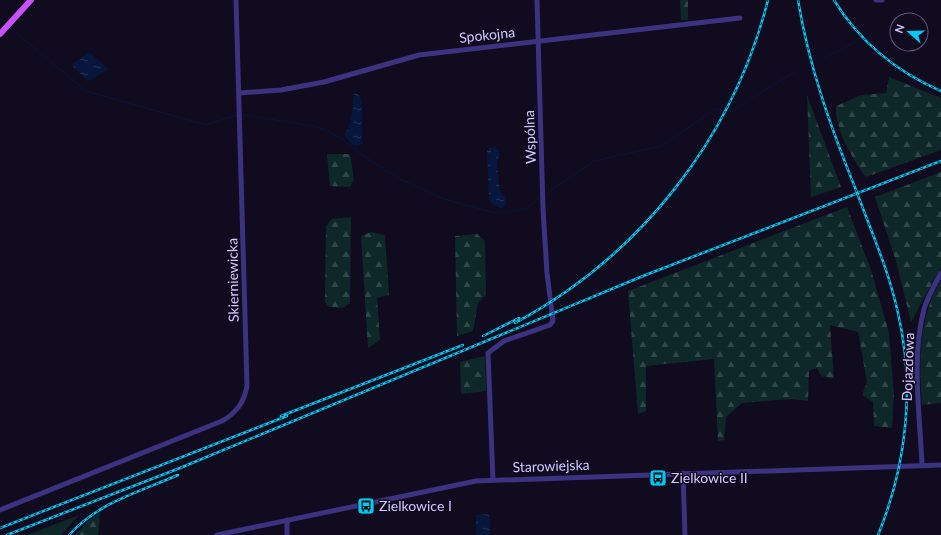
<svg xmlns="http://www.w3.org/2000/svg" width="941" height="535" viewBox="0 0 941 535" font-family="Lato,sans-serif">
  <defs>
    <pattern id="forest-firs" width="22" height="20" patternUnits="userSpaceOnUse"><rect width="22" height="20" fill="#0e2829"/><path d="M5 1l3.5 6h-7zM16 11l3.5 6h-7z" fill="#304649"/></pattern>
    <pattern id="water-ripples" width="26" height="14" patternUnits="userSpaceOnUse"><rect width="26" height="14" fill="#06163c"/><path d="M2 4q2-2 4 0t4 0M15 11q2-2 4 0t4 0" fill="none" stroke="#293659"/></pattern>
  </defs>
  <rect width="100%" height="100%" fill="#100b1f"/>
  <path fill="#0e2829" d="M79,515L61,535H27Z"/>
  <g fill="url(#forest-firs)">
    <path d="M680,0H688V20H681Z"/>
    <path d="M889,77L941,98V150L866,177C853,160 834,128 836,106L861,95L886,93Z"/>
    <path d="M807,95L841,187L811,197Z"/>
    <path d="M327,154H350L354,179L350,187L330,186Z"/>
    <path d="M941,172V267L911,322L896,261L875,197Z"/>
    <path d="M847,207L871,270L889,333L894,394L892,428L874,426L873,402L862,395L867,382L858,332L830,325L834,379L821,376L817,368L809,371L808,401L791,399L742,403L726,417L724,440L718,441L714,359L646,366V411L638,414L628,291Z"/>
    <path d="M351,217L350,303L343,308L329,307L325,302L326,226L332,219Z"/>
    <path d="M371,232L385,235L389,295L377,298L380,340L368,348L361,236Z"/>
    <path d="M477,234L485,241L486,295L478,303L473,331L457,336L455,236Z"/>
    <path d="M941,280V403L922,405C919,363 918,318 941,280Z"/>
    <path d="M485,356L486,391L461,394L460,362Z"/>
    <path d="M100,512L98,535H75L88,521Z"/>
  </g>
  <g fill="url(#water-ripples)">
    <path d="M89,52L109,69L88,81L71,65Z"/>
    <path d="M357,93L362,101V143L361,145L354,146L345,137C346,130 350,126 351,120C353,111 352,102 354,94Z"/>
    <path d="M495,147L500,151L497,164L500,192L505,197L506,202L505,206L500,208L491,203L489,198L487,151L489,148Z"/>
    <path d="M489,514L490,535H476V515Z"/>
  </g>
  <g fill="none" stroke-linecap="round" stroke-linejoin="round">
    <g stroke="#06163c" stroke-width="1">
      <path d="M0,18L6,24"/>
      <path d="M10,28L86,91L206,125L237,115"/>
      <path d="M864,34L897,62"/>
      <path d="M820,60L848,46L860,38"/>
      <path d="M728,111L735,109L796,71"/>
      <path d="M244,115L313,126L325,130"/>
      <path d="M328,131L343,139L363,156L400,179L444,199L495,213L525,209L540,198"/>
      <path d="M546,194L594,161L662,146L715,109L722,110"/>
    </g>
    <g stroke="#3c3380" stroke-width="5">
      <path d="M876,0H882"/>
      <path d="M239,93L281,90L324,82L419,55L740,18"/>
      <path d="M922,465C920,414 911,359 924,309C928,296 935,284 941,273"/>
      <path d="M683,473L685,535"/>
      <path d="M493,480L488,353L504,341L550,325L553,321L547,273L543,209L537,0"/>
      <path d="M0,510L222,421C236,413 244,403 247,386L236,0"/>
      <path d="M287,520V535"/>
      <path d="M217,535L476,481L941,465"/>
    </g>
    <path stroke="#ca4fff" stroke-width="6" d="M0,34L31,0"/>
    <g stroke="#00c9f3" stroke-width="2.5">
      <g id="rail">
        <path d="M798,0C809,67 831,128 856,190C871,231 889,271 898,313C915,386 907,465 878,535"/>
        <path d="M834,0C859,41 897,72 941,91"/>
        <path d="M515,323C640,256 733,138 768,0"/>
        <path d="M483,336L519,318"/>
        <path d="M281,416L463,345"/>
        <path d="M0,528L287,416"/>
        <path d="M7,535L180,468L643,276L941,161"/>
        <path d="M69,535C99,502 139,492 178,475"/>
      </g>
    </g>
    <use href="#rail" stroke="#100b1f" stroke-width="1" stroke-dasharray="3" stroke-linecap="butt"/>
  </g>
  <defs>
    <g id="bus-square" transform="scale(0.9)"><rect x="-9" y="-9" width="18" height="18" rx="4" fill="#00c9f3" stroke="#100b1f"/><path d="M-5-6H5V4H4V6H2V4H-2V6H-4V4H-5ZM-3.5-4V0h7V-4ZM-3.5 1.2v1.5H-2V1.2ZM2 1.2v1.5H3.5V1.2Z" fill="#111"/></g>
  </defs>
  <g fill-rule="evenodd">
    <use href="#bus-square" x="658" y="478"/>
    <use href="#bus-square" x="366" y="506"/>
  </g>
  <g text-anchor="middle" stroke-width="3" stroke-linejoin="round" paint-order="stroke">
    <g font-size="14" fill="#d3c8ff" stroke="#100b1f">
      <text transform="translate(487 35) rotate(-6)" y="5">Spokojna</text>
      <text transform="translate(530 137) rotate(-92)" y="5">Wspólna</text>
      <text transform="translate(233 280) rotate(-91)" y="5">Skierniewicka</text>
      <text transform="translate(908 367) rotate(-88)" y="5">Dojazdowa</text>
      <text transform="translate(551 466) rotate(-2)" y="5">Starowiejska</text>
    </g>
    <g font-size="14" fill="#d3c8ff" stroke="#100b1f" text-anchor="start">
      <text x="671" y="483">Zielkowice II</text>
      <text x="379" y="511">Zielkowice I</text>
    </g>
  </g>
  <g transform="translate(909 32) rotate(290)"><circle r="19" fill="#100b1f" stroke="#5e5779"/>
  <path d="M0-3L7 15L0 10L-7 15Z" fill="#00c9f3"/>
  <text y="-6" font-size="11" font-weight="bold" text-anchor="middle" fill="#d3c8ff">N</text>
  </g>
</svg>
